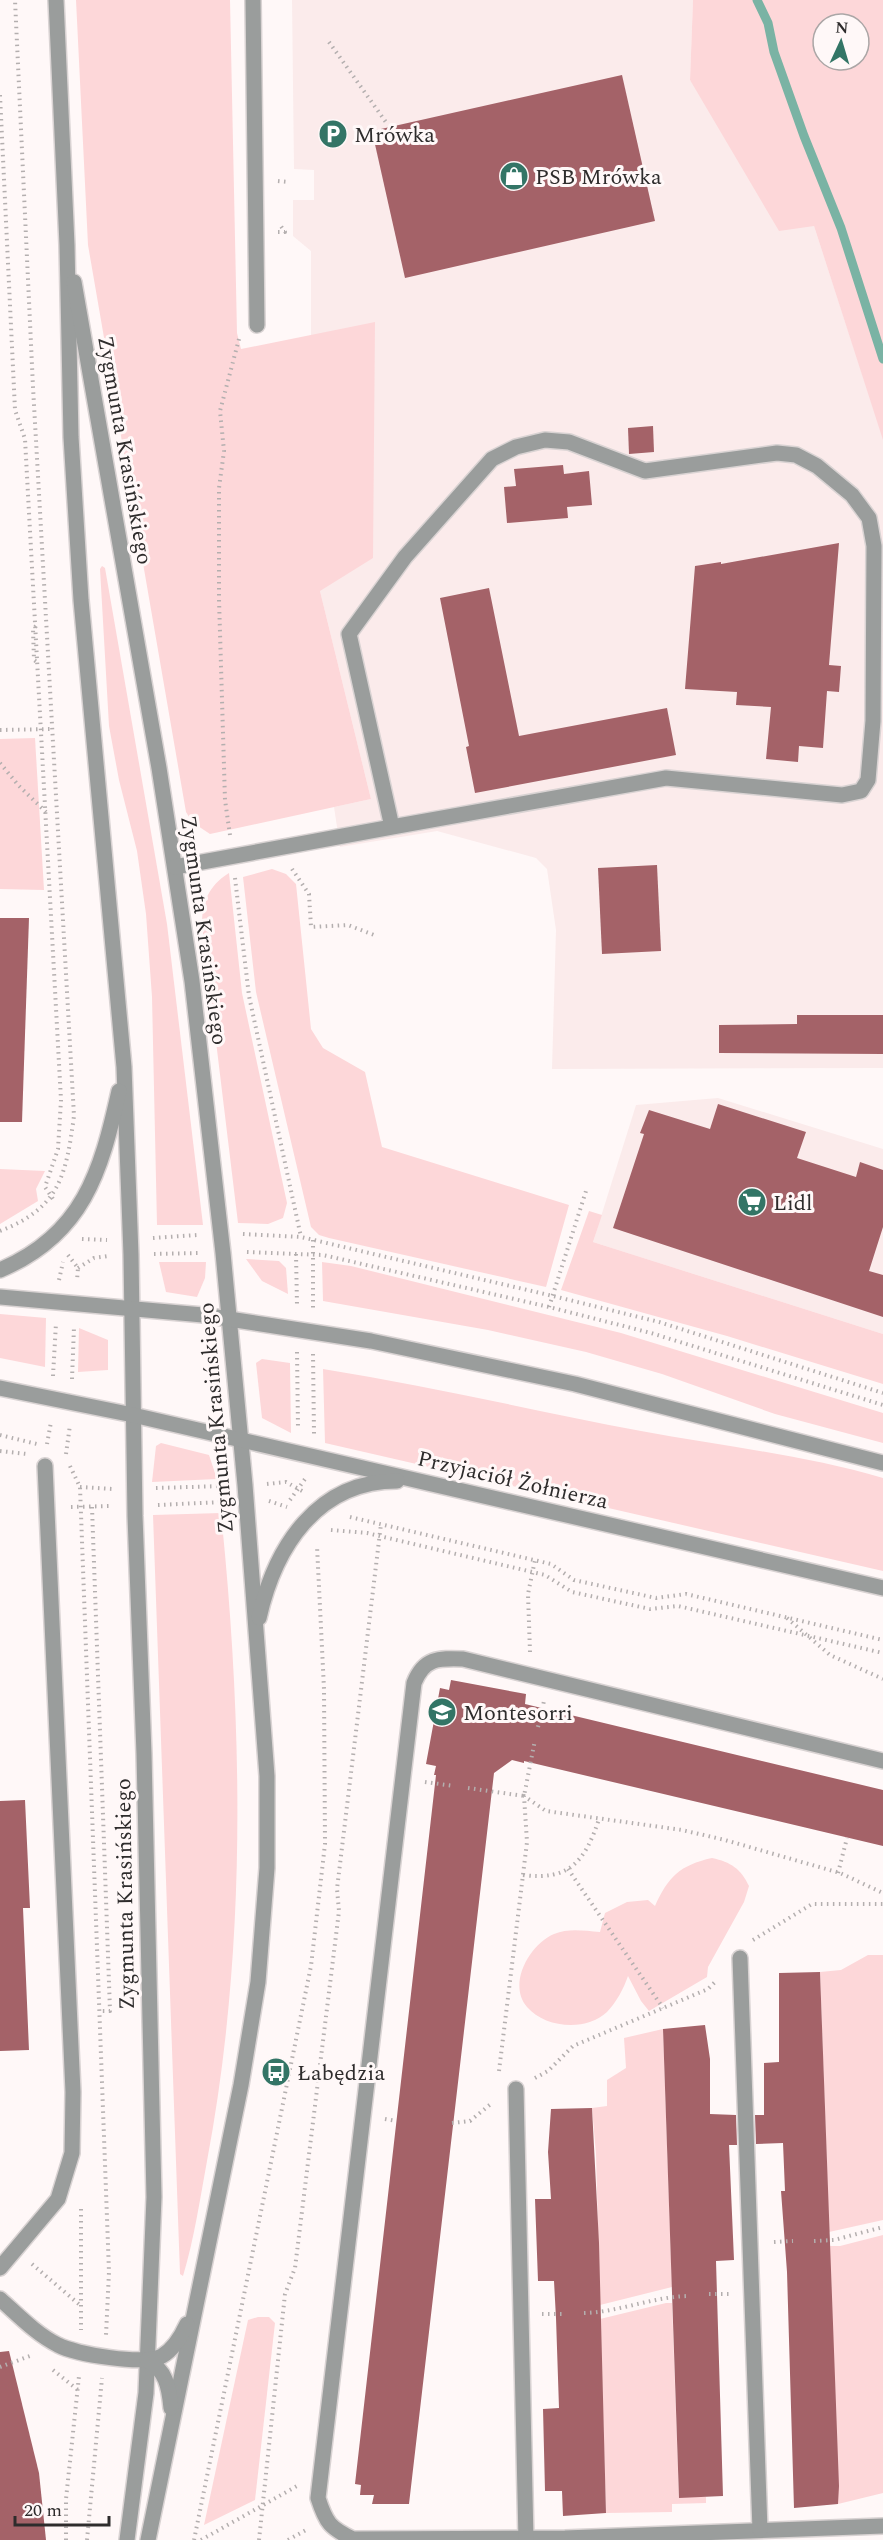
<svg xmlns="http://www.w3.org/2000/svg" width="883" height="2540" viewBox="0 0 883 2540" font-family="Spectral,serif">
  <rect width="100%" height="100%" fill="#fff8f8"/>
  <g fill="#fbebeb">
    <path d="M292,0H693L690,80L814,226L883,438V1068L552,1069L556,930L547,869L536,858L437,831L340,847L334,807L371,799L320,591L375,323L311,337V251L293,236V200H314V170L294,169Z"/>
    <path d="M718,1098L883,1149V1334L593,1242L636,1105Z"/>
  </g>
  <g fill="#fdd7d9" fill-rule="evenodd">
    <path d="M76,0H230L237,333L241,349L375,322L373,558L320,591L371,799L210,834L192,822L186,812L88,245Z"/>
    <path d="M693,0H883V440L814,226L779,231L690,80ZM823,24H859V60H823Z"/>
    <path d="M102,566L105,568L167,924L203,1225H157L152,997L146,914L137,851L119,780L109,726L100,569Z"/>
    <path d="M35,738L44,890L0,889V739Z"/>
    <path d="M272,869L286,874L296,884L311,1029L323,1048L365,1072L382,1147L569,1205L546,1287L329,1238L319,1235L311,1227L256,992L243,877Z"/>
    <path d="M229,873L242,993L287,1203L283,1218L268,1224L238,1223L202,926C202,903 208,886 229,873Z"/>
    <path d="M0,1169L45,1171L36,1189L38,1201L0,1224Z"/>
    <path d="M589,1211L602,1215L593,1242L883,1334V1384L727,1336L561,1290Z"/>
    <path d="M246,1259L279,1261L286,1268L288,1294L262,1281Z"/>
    <path d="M159,1262H206L205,1278L197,1297L166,1292Z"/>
    <path d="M322,1262L351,1266L621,1333L883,1413V1443L775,1414L662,1374L586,1352L488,1330L323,1301Z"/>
    <path d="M0,1314L46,1318L45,1367L0,1358Z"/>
    <path d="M79,1328L108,1340V1370L78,1372Z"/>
    <path d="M262,1359L290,1363L291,1433L262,1418L256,1363Z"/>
    <path d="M323,1369C430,1386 535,1411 641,1431C722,1446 804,1455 883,1478V1571L325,1443Z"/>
    <path d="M161,1443L209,1455L217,1479L152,1482L156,1446Z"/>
    <path d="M221,1513C243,1727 247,1949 207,2161C200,2199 194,2240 183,2276L180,2274L153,1515Z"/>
    <path d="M712,1858C731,1862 741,1869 749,1886L744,1902L708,1967L707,1977L649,2011L641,2001L628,1976C624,1988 616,2003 607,2012C586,2032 545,2028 527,2007C507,1984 530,1944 554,1934C569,1928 584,1931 600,1932L605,1913L627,1902L648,1900L655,1906C668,1877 680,1865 712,1858Z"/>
    <path d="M868,1955H883V2220L829,2232L820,1972L841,1970Z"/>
    <path d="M663,2029L672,2287L600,2305L596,2154L592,2108L607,2106V2080L626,2068L624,2038Z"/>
    <path d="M883,2235V2493L838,2504L829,2246H840Z"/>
    <path d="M666,2303H672L679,2497H706V2503L672,2504V2512L606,2513L600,2319Z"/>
    <path d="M258,2317H269L275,2323L255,2500L204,2525L248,2320Z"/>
  </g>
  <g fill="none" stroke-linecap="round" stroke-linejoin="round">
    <path stroke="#7ab3a4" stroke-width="9" d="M757,0L768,23L774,52L804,136L841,228L883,359"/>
  </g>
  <g fill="#a46268">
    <path d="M622,75L655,221L405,278L372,131Z"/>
    <path d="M653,426L654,452L629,454L628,428Z"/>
    <path d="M563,465L564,474L589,471L592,505L567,507L568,518L507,523L504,487L516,486L514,469Z"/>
    <path d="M839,543L829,665L841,666L839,692L827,691L823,748L799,746L798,762L766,759L771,707L736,705L737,692L685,689L695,566L721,562V564Z"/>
    <path d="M489,588L519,736L667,708L676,755L475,793L466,747L469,746L440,598Z"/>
    <path d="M657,865L661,951L602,954L598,868Z"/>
    <path d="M0,918H29L22,1122H0Z"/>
    <path d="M797,1015H883V1054L719,1053V1025L797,1024Z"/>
    <path d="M718,1104L806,1132L797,1158L856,1177L860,1162L883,1170V1227L869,1271L883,1275V1317L613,1228L644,1134L640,1133L649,1110L710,1129Z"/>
    <path d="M451,1680L526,1694L525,1704L883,1790V1846L524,1761V1763L512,1760L494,1773L409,2504H372L374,2495H360L361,2485L355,2484L436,1775H434L436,1766L426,1764L440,1688L449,1690Z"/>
    <path d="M25,1800L30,1908H23L29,2050L0,2051V1801Z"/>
    <path d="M820,1972L839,2486L838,2504L794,2508L787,2272L781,2191H785L783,2143L756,2144L755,2115H764V2063L779,2062V1973Z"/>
    <path d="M705,2025L710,2059V2114L736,2115L737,2145H729L734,2260L716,2261L723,2496L679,2498L663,2029Z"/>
    <path d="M592,2108L599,2243L606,2513L563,2516L562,2491H545L543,2409L559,2408L556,2318L554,2281H538L535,2199H551L548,2152L551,2109Z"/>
    <path d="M9,2351L39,2473L46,2540H0V2352Z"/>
  </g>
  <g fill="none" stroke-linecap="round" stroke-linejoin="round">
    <g stroke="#d9d3d3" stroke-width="18">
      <g id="minor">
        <path d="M56,0L67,245L71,437L81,600L124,1067L131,1255L135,1516L144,1754L154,2197L146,2393L127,2540"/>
        <path d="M253,0L257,325"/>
        <path d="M74,282L159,768L192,981L223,1253L245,1485L267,1776V1868L258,1982L241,2085L148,2540"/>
        <path d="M175,867L392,827L349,634L405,557L492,459L516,447L545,440L569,442L645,471L777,453L796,455L817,466L852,495L869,518L874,546L873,721L868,780L861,791L842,795L666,778L392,827"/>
        <path d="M0,1270C83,1235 101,1172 119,1091"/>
        <path d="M0,1297L203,1315L371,1341L575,1384L883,1463"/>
        <path d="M0,1388L133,1415L883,1588"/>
        <path d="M259,1618C275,1547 317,1481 397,1481"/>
        <path d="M883,1761L463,1659C438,1658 424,1658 414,1683L318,2498C326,2523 330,2528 353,2539L565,2538L883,2526"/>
        <path d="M740,1958L760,2530"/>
        <path d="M516,2089L526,2540"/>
        <path d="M0,2268L58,2199L72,2153L73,2092L45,1466"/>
        <path d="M0,2299C18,2315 36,2334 58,2345C75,2354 145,2366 162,2356C174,2349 181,2337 187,2324"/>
        <path d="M147,2360C166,2370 169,2387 171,2408"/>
      </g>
    </g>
    <g stroke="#b4afaf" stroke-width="4" stroke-dasharray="1.5 4.5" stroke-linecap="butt">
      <path d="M329,42L388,125"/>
      <path d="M0,95L15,410L25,439L61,1100L58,1149L45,1187L55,1202"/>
      <path d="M278,181L288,182"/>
      <path d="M278,232H285L280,225"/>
      <path d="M36,626L33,629L34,660L38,663"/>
      <path d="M0,730L52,729"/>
      <path d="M0,763L19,786L46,812"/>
      <path d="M230,835L225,800L219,599V488L224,451L220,411L239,339"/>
      <path d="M292,869L309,894L311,927L348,925L374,935"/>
      <path d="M235,878L249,996L301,1237"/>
      <path d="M0,1231C60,1208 66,1175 74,1116L33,387L15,0"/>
      <path d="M243,1234L301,1237L553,1296L659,1322L883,1393"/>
      <path d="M153,1238L197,1235"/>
      <path d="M82,1239L107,1240"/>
      <path d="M313,1240V1308"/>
      <path d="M247,1252L323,1255L549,1307L651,1333L883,1405"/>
      <path d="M154,1254L201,1253"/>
      <path d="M296,1254L297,1305"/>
      <path d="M68,1255L78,1268L77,1280"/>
      <path d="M78,1268L94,1258L108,1256"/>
      <path d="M59,1280L63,1262"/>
      <path d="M549,1307L586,1191"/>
      <path d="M297,1352L298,1428"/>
      <path d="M313,1354L314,1434"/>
      <path d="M53,1376L56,1323"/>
      <path d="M72,1379L74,1327"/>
      <path d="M0,1435L37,1444"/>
      <path d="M47,1444L51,1422"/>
      <path d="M0,1451L27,1454"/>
      <path d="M66,1454L70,1425"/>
      <path d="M70,1466L80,1487L109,2272L106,2335"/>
      <path d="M267,1484L286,1482L304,1492"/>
      <path d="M80,1487L113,1489"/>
      <path d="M156,1488L224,1486"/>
      <path d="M290,1500L305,1479"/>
      <path d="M269,1501L287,1507"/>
      <path d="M158,1505L222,1502"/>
      <path d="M71,1507L111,1506"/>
      <path d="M92,1507L110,2011H99"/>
      <path d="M350,1517L551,1564L574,1580L656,1598L686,1594L883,1640"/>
      <path d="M331,1530L367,1533L545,1575L572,1592L650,1609L678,1606L883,1653"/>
      <path d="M787,1618L830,1655L883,1679"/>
      <path d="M530,1652L528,1594L535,1560"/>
      <path d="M538,1727L544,1701"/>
      <path d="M425,1782L454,1786"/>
      <path d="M468,1788L524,1796L535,1740"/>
      <path d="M568,1869L663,2008"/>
      <path d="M838,1873L847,1838"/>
      <path d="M523,1875C570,1881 585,1861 599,1819"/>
      <path d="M753,1940L812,1904H883"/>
      <path d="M499,2071L527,1842L524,1796L546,1811L682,1830L725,1840L840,1873L883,1893"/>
      <path d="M535,2078L548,2071L573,2046L708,1989L716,1981"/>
      <path d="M385,2119L396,2121"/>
      <path d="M452,2123L470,2121L492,2103"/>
      <path d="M81,2209V2330"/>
      <path d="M814,2241L834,2240L883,2227"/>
      <path d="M774,2242L793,2241"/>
      <path d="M32,2264L81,2306"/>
      <path d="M709,2294H729"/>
      <path d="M584,2313C619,2312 652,2297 688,2296"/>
      <path d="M542,2314H563"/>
      <path d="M0,2367L30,2356"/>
      <path d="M53,2370L78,2390"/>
      <path d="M66,2540V2499L79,2376"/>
      <path d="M87,2540L102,2378"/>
      <path d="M194,2540L311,1966L325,1844L324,1689L317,1546"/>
      <path d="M201,2540L297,2486"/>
      <path d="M259,2540L285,2294L295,2268L339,1911L337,1889L381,1524"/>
      <path d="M288,2540L306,2530"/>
    </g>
    <use href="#minor" stroke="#9a9d9c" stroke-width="15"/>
  </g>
  <defs>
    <g id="parking-disc" transform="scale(1.5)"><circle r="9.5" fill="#337566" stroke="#fff8f8"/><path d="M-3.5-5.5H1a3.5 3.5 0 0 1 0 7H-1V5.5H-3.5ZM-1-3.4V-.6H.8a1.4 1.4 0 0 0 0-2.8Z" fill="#fff"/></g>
    <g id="shop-disc" transform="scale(1.5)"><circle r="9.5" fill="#337566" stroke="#fff8f8"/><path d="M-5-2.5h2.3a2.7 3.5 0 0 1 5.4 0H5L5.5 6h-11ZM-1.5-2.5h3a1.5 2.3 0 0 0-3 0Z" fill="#fff"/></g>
    <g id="supermarket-disc" transform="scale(1.5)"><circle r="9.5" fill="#337566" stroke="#fff8f8"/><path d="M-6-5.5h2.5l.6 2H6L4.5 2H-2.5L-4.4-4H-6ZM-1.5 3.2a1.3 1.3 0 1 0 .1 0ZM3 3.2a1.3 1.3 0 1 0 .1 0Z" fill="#fff"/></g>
    <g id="school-disc" transform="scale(1.5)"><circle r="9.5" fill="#337566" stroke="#fff8f8"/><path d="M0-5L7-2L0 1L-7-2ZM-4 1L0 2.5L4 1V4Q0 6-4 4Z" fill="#fff"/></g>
    <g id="bus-disc" transform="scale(1.5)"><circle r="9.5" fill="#337566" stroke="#fff8f8"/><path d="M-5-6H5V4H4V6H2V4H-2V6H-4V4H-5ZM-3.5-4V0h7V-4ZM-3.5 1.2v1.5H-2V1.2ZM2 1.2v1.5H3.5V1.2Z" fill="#fff"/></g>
  </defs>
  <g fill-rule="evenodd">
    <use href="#parking-disc" x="333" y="134"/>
    <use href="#shop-disc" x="514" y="176"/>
    <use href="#supermarket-disc" x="752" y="1202"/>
    <use href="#school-disc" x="442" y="1712"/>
    <use href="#bus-disc" x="276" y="2072"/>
  </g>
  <g text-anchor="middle" stroke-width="6" stroke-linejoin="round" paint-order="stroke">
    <g font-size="22" fill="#2e2c2c" stroke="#fff8f8" text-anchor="start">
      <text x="354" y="142">Mrówka</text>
      <text x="535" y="184">PSB Mrówka</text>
      <text x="773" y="1210">Lidl</text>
      <text x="463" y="1720">Montesorri</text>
      <text x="297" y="2080">Łabędzia</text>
    </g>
    <g font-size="22" fill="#2e2c2c" stroke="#fff8f8">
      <text transform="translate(126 450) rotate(80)" y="8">Zygmunta Krasińskiego</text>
      <text transform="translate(205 930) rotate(82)" y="8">Zygmunta Krasińskiego</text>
      <text transform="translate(215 1418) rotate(-95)" y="8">Zygmunta Krasińskiego</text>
      <text transform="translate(513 1479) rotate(13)" y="8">Przyjaciół Żołnierza</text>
      <text transform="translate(124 1894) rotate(-91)" y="8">Zygmunta Krasińskiego</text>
    </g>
  </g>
  <g transform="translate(841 42) rotate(4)"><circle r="28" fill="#fff8f8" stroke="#aba6a6" stroke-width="1.5"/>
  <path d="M0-4.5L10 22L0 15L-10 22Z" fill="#337566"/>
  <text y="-9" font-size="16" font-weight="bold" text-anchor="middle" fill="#2e2c2c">N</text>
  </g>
  <path d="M15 2516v9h94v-9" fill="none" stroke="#2e2c2c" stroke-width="3"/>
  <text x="24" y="2516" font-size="18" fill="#2e2c2c" stroke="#fff8f8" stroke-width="4.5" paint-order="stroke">20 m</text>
</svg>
